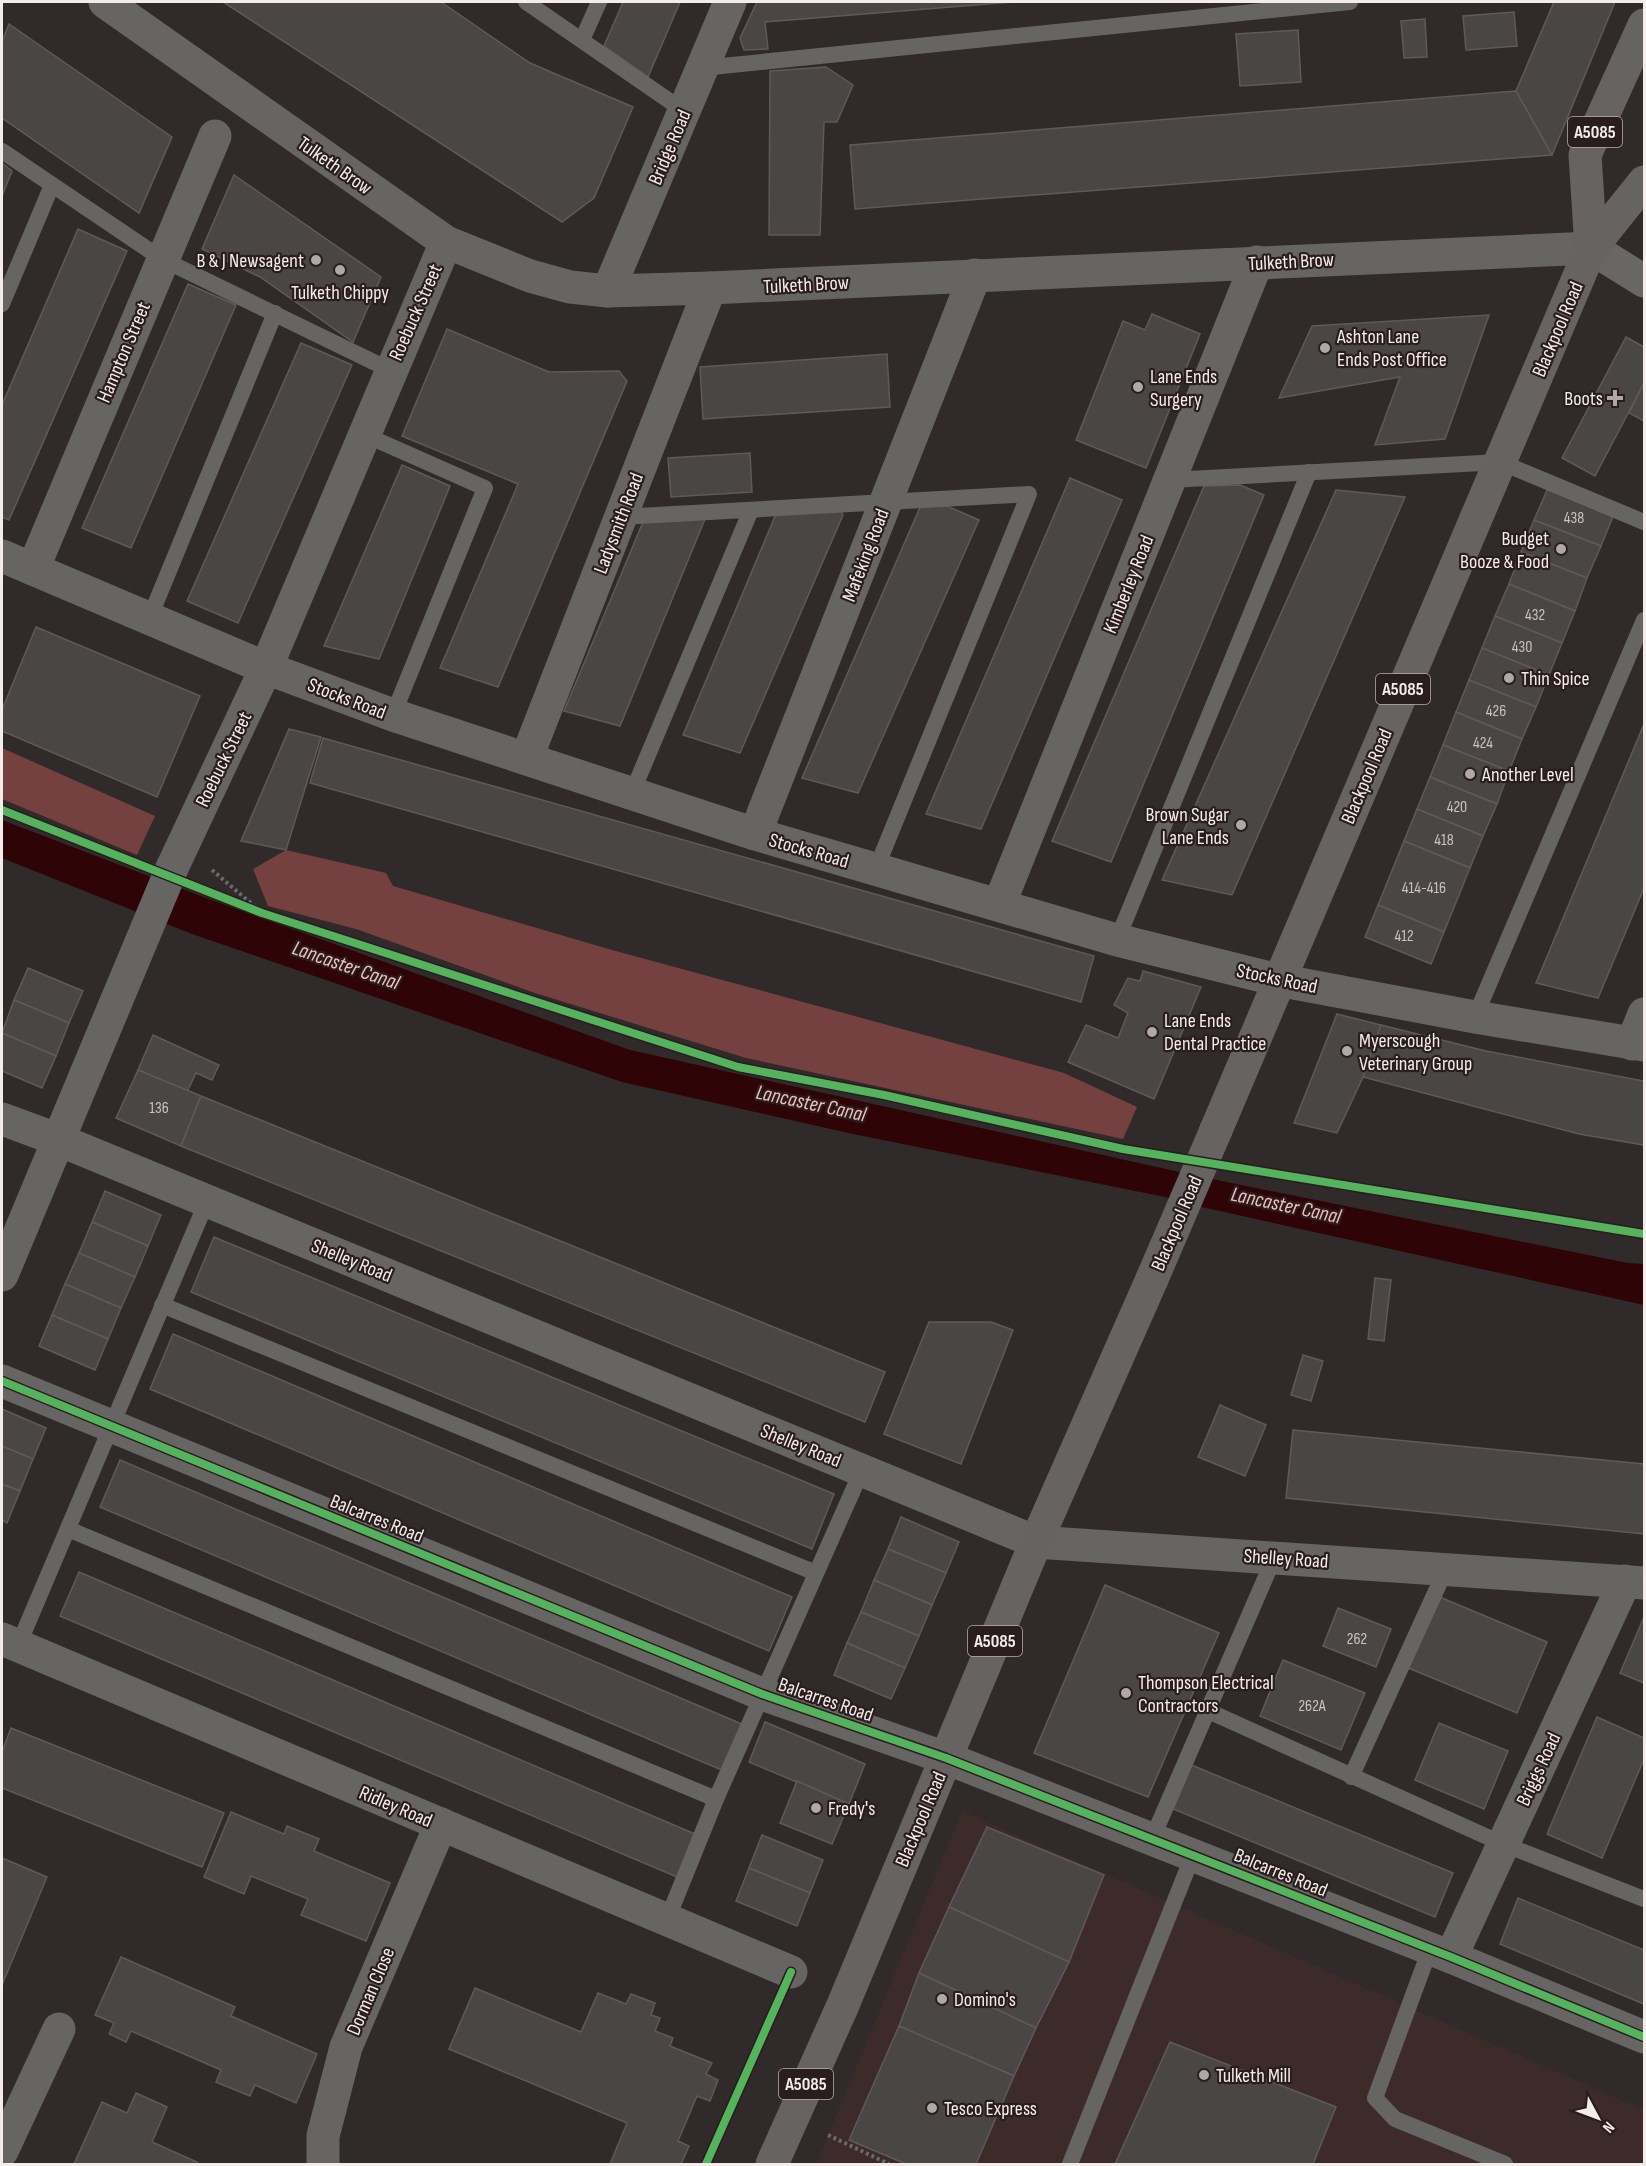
<svg xmlns="http://www.w3.org/2000/svg" width="1646" height="2166" viewBox="0 0 1646 2166" font-family="'Sofia Sans Condensed',sans-serif">
  <rect width="100%" height="100%" fill="#302a2a"/>
  <path fill="#3c2b2a" d="M962,1811L1644,2110V2164H816Z"/>
  <g fill="#754140">
    <path d="M2,748L155,816L137,855L2,799Z"/>
    <path d="M286,850L386,873L393,886L612,950L1064,1073L1137,1107L1123,1139L746,1058L535,993L356,929L268,906L253,869Z"/>
  </g>
  <path fill="#2f0407" d="M2,820L206,898L630,1050L1202,1177L1628,1263L1644,1264V1305L1188,1204L1185,1201L853,1134L622,1082L192,934L2,858Z"/>
  <g fill="#4b4646" stroke="#5f5a59" stroke-width="1.5">
    <path d="M223,2H441L530,63L633,107L594,198L562,222Z"/>
    <path d="M623,2H680L648,77L604,46Z"/>
    <path d="M757,2H1013L765,22L768,49L744,50L740,38Z"/>
    <path d="M1554,2H1615L1552,155L1516,91Z"/>
    <path d="M1514,12L1517,46L1466,50L1463,16Z"/>
    <path d="M1425,19L1427,57L1404,58L1401,21Z"/>
    <path d="M9,24L172,137L139,213L2,118V42Z"/>
    <path d="M1298,30L1301,82L1240,86L1236,34Z"/>
    <path d="M826,67L853,85L837,122H824L820,235H769L770,71Z"/>
    <path d="M1516,91L1552,155L855,209L850,145Z"/>
    <path d="M2,163L12,171L2,196Z"/>
    <path d="M234,175L381,277L353,342L260,277L202,249Z"/>
    <path d="M78,229L127,251L9,520L2,517V405Z"/>
    <path d="M188,284L236,305L131,548L82,528Z"/>
    <path d="M1152,314L1200,334L1146,468L1076,440L1123,321L1145,330Z"/>
    <path d="M1489,315L1445,439L1375,445L1400,377L1279,398L1312,326Z"/>
    <path d="M447,329L549,372L619,371L627,381L498,687L440,668L518,484L402,436Z"/>
    <path d="M1626,337L1644,347V383L1595,476L1562,458Z"/>
    <path d="M301,343L352,365L238,623L187,601Z"/>
    <path d="M887,354L890,407L703,419L700,367Z"/>
    <path d="M1644,383V421L1629,413Z"/>
    <path d="M750,453L752,492L671,497L668,458Z"/>
    <path d="M402,465L450,486L379,659L324,646Z"/>
    <path d="M1070,478L1122,500L981,829L926,814Z"/>
    <path d="M1240,485L1264,495L1111,862L1052,841L1204,486Z"/>
    <path d="M1548,488L1614,514L1601,546L1534,520Z"/>
    <path d="M1336,490L1405,497L1232,895L1162,880Z"/>
    <path d="M940,503L979,520L858,793L802,778L921,505Z"/>
    <path d="M840,509L843,515L740,753L683,735L776,514Z"/>
    <path d="M705,519L620,726L564,711L643,522Z"/>
    <path d="M1534,520L1601,546L1587,578L1521,552Z"/>
    <path d="M1521,552L1587,578L1575,611L1509,584Z"/>
    <path d="M1509,584L1575,611L1562,643L1495,616Z"/>
    <path d="M1495,616L1562,643L1549,675L1482,648Z"/>
    <path d="M36,627L200,696L157,797L2,731V710Z"/>
    <path d="M1482,648L1549,675L1536,707L1469,680Z"/>
    <path d="M1469,680L1536,707L1522,739L1456,712Z"/>
    <path d="M1456,712L1522,739L1509,771L1443,745Z"/>
    <path d="M1644,724V888L1598,998L1536,983Z"/>
    <path d="M289,729L321,737L286,850L241,841Z"/>
    <path d="M323,738L1094,956L1081,1002L310,783Z"/>
    <path d="M1443,745L1509,771L1497,804L1430,777Z"/>
    <path d="M1430,777L1497,804L1483,836L1417,809Z"/>
    <path d="M1417,809L1483,836L1470,868L1404,841Z"/>
    <path d="M1404,841L1470,868L1444,932L1378,905Z"/>
    <path d="M1378,905L1444,932L1431,964L1365,937Z"/>
    <path d="M28,968L83,991L69,1023L14,1000Z"/>
    <path d="M1143,971L1201,987L1154,1099L1068,1062L1086,1025L1118,1038L1128,1013L1114,1005L1128,978L1140,981Z"/>
    <path d="M14,1000L69,1023L56,1056L2,1033Z"/>
    <path d="M1337,1014L1381,1025L1363,1077L1337,1133L1294,1123Z"/>
    <path d="M1381,1025L1486,1051L1644,1081V1145L1579,1134L1363,1077Z"/>
    <path d="M2,1033L56,1056L42,1088L2,1071Z"/>
    <path d="M153,1035L219,1065L212,1080L196,1073L187,1092L138,1070Z"/>
    <path d="M138,1070L201,1096L181,1146L116,1118Z"/>
    <path d="M201,1096L885,1372L865,1422L181,1146Z"/>
    <path d="M105,1191L161,1215L148,1246L92,1222Z"/>
    <path d="M92,1222L148,1246L135,1277L79,1253Z"/>
    <path d="M214,1237L834,1494L812,1549L191,1292Z"/>
    <path d="M79,1253L135,1277L121,1308L65,1284Z"/>
    <path d="M1375,1278L1391,1280L1384,1341L1368,1339Z"/>
    <path d="M65,1284L121,1308L108,1339L52,1315Z"/>
    <path d="M52,1315L108,1339L95,1370L39,1346Z"/>
    <path d="M929,1322H991L1013,1330L961,1464L884,1434Z"/>
    <path d="M173,1334L792,1597L769,1651L150,1389Z"/>
    <path d="M1303,1355L1323,1361L1311,1401L1291,1395Z"/>
    <path d="M1220,1405L1266,1425L1245,1476L1198,1457Z"/>
    <path d="M2,1409L46,1428L33,1459L2,1446Z"/>
    <path d="M1293,1430L1644,1464V1534L1286,1498Z"/>
    <path d="M2,1446L33,1459L20,1491L2,1484Z"/>
    <path d="M120,1460L744,1725L724,1771L100,1507Z"/>
    <path d="M2,1484L20,1491L7,1523L2,1520Z"/>
    <path d="M901,1517L959,1542L946,1573L888,1549Z"/>
    <path d="M888,1549L946,1573L932,1605L874,1580Z"/>
    <path d="M79,1572L702,1837L684,1880L60,1616Z"/>
    <path d="M874,1580L932,1605L919,1636L861,1612Z"/>
    <path d="M1105,1585L1219,1633L1148,1797L1034,1753Z"/>
    <path d="M1435,1595L1547,1642L1517,1713L1406,1667Z"/>
    <path d="M1338,1608L1391,1629L1376,1667L1323,1646Z"/>
    <path d="M861,1612L919,1636L905,1668L847,1643Z"/>
    <path d="M1644,1617V1683L1620,1673Z"/>
    <path d="M847,1643L905,1668L891,1699L834,1675Z"/>
    <path d="M1283,1660L1365,1693L1341,1750L1260,1716Z"/>
    <path d="M1597,1717L1644,1738V1759L1602,1858L1547,1834Z"/>
    <path d="M765,1722L865,1764L849,1804L749,1762Z"/>
    <path d="M1439,1723L1508,1751L1484,1809L1415,1780Z"/>
    <path d="M11,1728L224,1813L202,1867L2,1788V1752Z"/>
    <path d="M1189,1764L1453,1873L1435,1917L1171,1808Z"/>
    <path d="M797,1781L849,1804L832,1844L780,1823Z"/>
    <path d="M231,1812L284,1834L287,1826L319,1839L314,1851L390,1883L366,1941L301,1915L308,1899L251,1876L244,1894L204,1877Z"/>
    <path d="M987,1827L1104,1875L1069,1962L949,1907Z"/>
    <path d="M762,1835L823,1860L810,1893L749,1868Z"/>
    <path d="M2,1858L47,1877L2,1985Z"/>
    <path d="M749,1868L810,1893L797,1926L736,1901Z"/>
    <path d="M1518,1898L1644,1950V2004L1500,1944Z"/>
    <path d="M949,1907L1069,1962L1036,2028L919,1973Z"/>
    <path d="M121,1957L235,2007L231,2016L317,2054L296,2103L255,2085L250,2096L216,2082L221,2070L131,2031L126,2042L109,2034L114,2023L95,2015Z"/>
    <path d="M919,1973L1036,2028L1014,2076L899,2026Z"/>
    <path d="M475,1988L581,2032L598,1993L626,2004L631,1994L655,2003L651,2015L660,2018L655,2031L673,2038L670,2046L712,2063L706,2074L718,2080L710,2101L697,2096L678,2141L689,2146L681,2164H610L627,2123L449,2049Z"/>
    <path d="M899,2026L1014,2076L976,2164H906L849,2140Z"/>
    <path d="M1170,2042L1336,2107L1313,2164H1115Z"/>
    <path d="M136,2093L167,2107L152,2142L197,2162L196,2164H74L102,2102L127,2113Z"/>
  </g>
  <g fill="none" stroke-linecap="round" stroke-linejoin="round">
    <g stroke="#6c6969" stroke-width="4" stroke-dasharray="3 3" stroke-linecap="butt">
      <path d="M2,810L135,861"/>
      <path d="M212,870L259,910"/>
      <path d="M203,889L262,913L738,1067L884,1095L1123,1149L1163,1155"/>
      <path d="M1241,1167L1644,1234"/>
      <path d="M828,2135L889,2164"/>
    </g>
    <g stroke="#676464" stroke-width="16">
      <path d="M526,2L684,111"/>
      <path d="M582,40L599,2"/>
      <path d="M702,68L1350,2"/>
      <path d="M2,151L162,259L390,370"/>
      <path d="M2,304L52,185"/>
      <path d="M363,434L485,488L393,715"/>
      <path d="M1170,480L1500,462L1644,522"/>
      <path d="M620,517L1029,494L876,869"/>
      <path d="M150,617L275,313"/>
      <path d="M632,793L751,510"/>
      <path d="M1117,940L1309,472"/>
      <path d="M1475,1017L1644,620"/>
      <path d="M162,1305L816,1573"/>
      <path d="M68,1529L716,1799"/>
      <path d="M18,1646L207,1201"/>
      <path d="M1206,1710L1503,1844L1644,1899"/>
      <path d="M1351,1777L1446,1569"/>
      <path d="M1152,1839L1274,1558"/>
      <path d="M667,1920L716,1799L862,1470"/>
      <path d="M1430,1949L1375,2098L1395,2119L1505,2164"/>
      <path d="M1070,2164L1193,1855"/>
    </g>
    <g stroke="#676464" stroke-width="33">
      <path d="M608,291L730,2"/>
      <path d="M2,556L266,668L393,715L755,834L1117,940L1278,980L1475,1017L1644,1045"/>
      <path d="M33,569L215,136"/>
      <path d="M527,757L710,288"/>
      <path d="M755,834L975,275"/>
      <path d="M172,868L266,668L446,242"/>
      <path d="M999,905L1257,262"/>
      <path d="M1632,1044L1644,1014"/>
      <path d="M2,1119L59,1140L1036,1542L1644,1583"/>
      <path d="M2,1275L116,1002"/>
      <path d="M2,1381L762,1694L946,1758L1451,1957L1644,2037"/>
      <path d="M2,1639L791,1972"/>
      <path d="M1451,1957L1625,1581"/>
      <path d="M2,2151L59,2029"/>
      <path d="M323,2164V2136L346,2047L441,1824"/>
    </g>
    <path stroke="#676464" stroke-width="33" d="M105,2L446,242L530,276L570,287L608,291L710,288L1591,248"/>
    <path stroke="#6b6666" stroke-width="33" d="M1591,248L1644,281"/>
    <g stroke="#686363" stroke-width="33">
      <path d="M1591,248L1585,155L1644,25"/>
      <path d="M1216,1130L1591,248L1644,182"/>
      <path d="M772,2164L843,2005L1036,1542L1152,1279"/>
    </g>
    <path stroke="#676464" stroke-width="33" d="M116,1002L172,868"/>
    <path stroke="#686363" stroke-width="33" d="M1152,1279L1216,1130"/>
    <g stroke="#291d1d" stroke-width="11">
      <g id="cycleway">
        <path d="M2,810L262,913L738,1067L884,1095L1123,1149L1644,1234"/>
        <path d="M2,1381L762,1694L946,1758L1451,1957L1644,2037"/>
        <path d="M706,2164L791,1972"/>
      </g>
    </g>
    <use href="#cycleway" stroke="#56b35d" stroke-width="8"/>
  </g>
  <g fill="#afa8a7" stroke="#291d1d" stroke-width="2">
    <circle cx="316" cy="260" r="6"/>
    <circle cx="340" cy="270" r="6"/>
    <circle cx="1325" cy="348" r="6"/>
    <circle cx="1138" cy="387" r="6"/>
    <path d="M1612 389h6v6h6v6h-6v6h-6v-6h-6v-6h6z"/>
    <circle cx="1561" cy="549" r="6"/>
    <circle cx="1509" cy="678" r="6"/>
    <circle cx="1470" cy="774" r="6"/>
    <circle cx="1241" cy="825" r="6"/>
    <circle cx="1152" cy="1032" r="6"/>
    <circle cx="1347" cy="1051" r="6"/>
    <circle cx="1126" cy="1693" r="6"/>
    <circle cx="816" cy="1808" r="6"/>
    <circle cx="942" cy="1999" r="6"/>
    <circle cx="1204" cy="2075" r="6"/>
    <circle cx="932" cy="2108" r="6"/>
  </g>
  <g text-anchor="middle" stroke-width="4.5" stroke-linejoin="round" paint-order="stroke">
    <g font-size="16" fill="#cac2c2">
      <text x="1574" y="523">438</text>
      <text x="1535" y="620">432</text>
      <text x="1522" y="652">430</text>
      <text x="1496" y="716">426</text>
      <text x="1483" y="748">424</text>
      <text x="1457" y="812">420</text>
      <text x="1444" y="845">418</text>
      <text x="1424" y="893">414-416</text>
      <text x="1404" y="941">412</text>
      <text x="159" y="1113">136</text>
      <text x="1357" y="1644">262</text>
      <text x="1312" y="1711">262A</text>
    </g>
    <g fill="#291d1d" stroke="#b7aead" stroke-width="1.5">
      <rect x="1568" y="117" width="54" height="30" rx="4.5"/>
      <rect x="1376" y="674" width="54" height="30" rx="4.5"/>
      <rect x="968" y="1626" width="54" height="30" rx="4.5"/>
      <rect x="779" y="2069" width="54" height="30" rx="4.5"/>
    </g>
    <g font-size="18" font-weight="bold" fill="#f4eceb">
      <text x="1595" y="138">A5085</text>
      <text x="1403" y="695">A5085</text>
      <text x="995" y="1647">A5085</text>
      <text x="806" y="2090">A5085</text>
    </g>
    <g font-size="20" fill="#f4eceb" stroke="#291d1d">
      <text transform="translate(669 147) rotate(-67)" y="7">Bridge Road</text>
      <text transform="translate(335 165) rotate(35)" y="7">Tulketh Brow</text>
      <text transform="translate(1291 261) rotate(-3)" y="7">Tulketh Brow</text>
      <text transform="translate(806 284) rotate(-3)" y="7">Tulketh Brow</text>
      <text transform="translate(415 312) rotate(-66)" y="7">Roebuck Street</text>
      <text transform="translate(1557 329) rotate(-67)" y="7">Blackpool Road</text>
      <text transform="translate(123 352) rotate(-67)" y="7">Hampton Street</text>
      <text transform="translate(618 523) rotate(-69)" y="7">Ladysmith Road</text>
      <text transform="translate(865 555) rotate(-69)" y="7">Mafeking Road</text>
      <text transform="translate(1128 584) rotate(-68)" y="7">Kimberley Road</text>
      <text transform="translate(347 698) rotate(21)" y="7">Stocks Road</text>
      <text transform="translate(223 759) rotate(-64)" y="7">Roebuck Street</text>
      <text transform="translate(1366 776) rotate(-67)" y="7">Blackpool Road</text>
      <text transform="translate(809 850) rotate(16)" y="7">Stocks Road</text>
      <text transform="translate(1277 978) rotate(12)" y="7">Stocks Road</text>
      <text transform="translate(1176 1223) rotate(-67)" y="7">Blackpool Road</text>
      <text transform="translate(352 1260) rotate(22)" y="7">Shelley Road</text>
      <text transform="translate(801 1445) rotate(22)" y="7">Shelley Road</text>
      <text transform="translate(377 1518) rotate(22)" y="7">Balcarres Road</text>
      <text transform="translate(1286 1558) rotate(4)" y="7">Shelley Road</text>
      <text transform="translate(826 1699) rotate(19)" y="7">Balcarres Road</text>
      <text transform="translate(1538 1769) rotate(-65)" y="7">Briggs Road</text>
      <text transform="translate(396 1806) rotate(23)" y="7">Ridley Road</text>
      <text transform="translate(920 1819) rotate(-67)" y="7">Blackpool Road</text>
      <text transform="translate(1281 1872) rotate(22)" y="7">Balcarres Road</text>
      <text transform="translate(370 1991) rotate(-67)" y="7">Dorman Close</text>
    </g>
    <g font-size="20" fill="#f4eceb" stroke="#291d1d" text-anchor="start">
      <text x="304" y="267" text-anchor="end">B &amp; J Newsagent</text>
      <text x="340" y="299" text-anchor="middle">Tulketh Chippy</text>
      <text x="1337" y="343">Ashton Lane<tspan x="1337" dy="23">Ends Post Office</tspan></text>
      <text x="1150" y="383">Lane Ends<tspan x="1150" dy="23">Surgery</tspan></text>
      <text x="1603" y="405" text-anchor="end">Boots</text>
      <text x="1549" y="545" text-anchor="end">Budget<tspan x="1549" dy="23">Booze &amp; Food</tspan></text>
      <text x="1521" y="685">Thin Spice</text>
      <text x="1482" y="781">Another Level</text>
      <text x="1229" y="821" text-anchor="end">Brown Sugar<tspan x="1229" dy="23">Lane Ends</tspan></text>
      <text x="1164" y="1027">Lane Ends<tspan x="1164" dy="23">Dental Practice</tspan></text>
      <text x="1359" y="1047">Myerscough<tspan x="1359" dy="23">Veterinary Group</tspan></text>
      <text x="1138" y="1689">Thompson Electrical<tspan x="1138" dy="23">Contractors</tspan></text>
      <text x="828" y="1815">Fredy's</text>
      <text x="954" y="2006">Domino's</text>
      <text x="1216" y="2082">Tulketh Mill</text>
      <text x="944" y="2115">Tesco Express</text>
    </g>
    <g font-size="21" font-style="italic" fill="#f6bdba" stroke="#291d1d">
      <text transform="translate(346 965) rotate(19)" y="7">Lancaster Canal</text>
      <text transform="translate(811 1103) rotate(12)" y="7">Lancaster Canal</text>
      <text transform="translate(1286 1205) rotate(12)" y="7">Lancaster Canal</text>
    </g>
  </g>
  <rect width="1646" height="2166" fill="none" stroke="#f4eceb" stroke-width="6"/>
  <g transform="translate(1598 2118) rotate(131)" stroke="#291d1d" stroke-width="4.5" paint-order="stroke">
  <path d="M0-4.5L10 22L0 15L-10 22Z" fill="#f4eceb"/>
  <text y="-9" font-size="16" font-weight="bold" text-anchor="middle" fill="#f4eceb">N</text>
  </g>
</svg>
